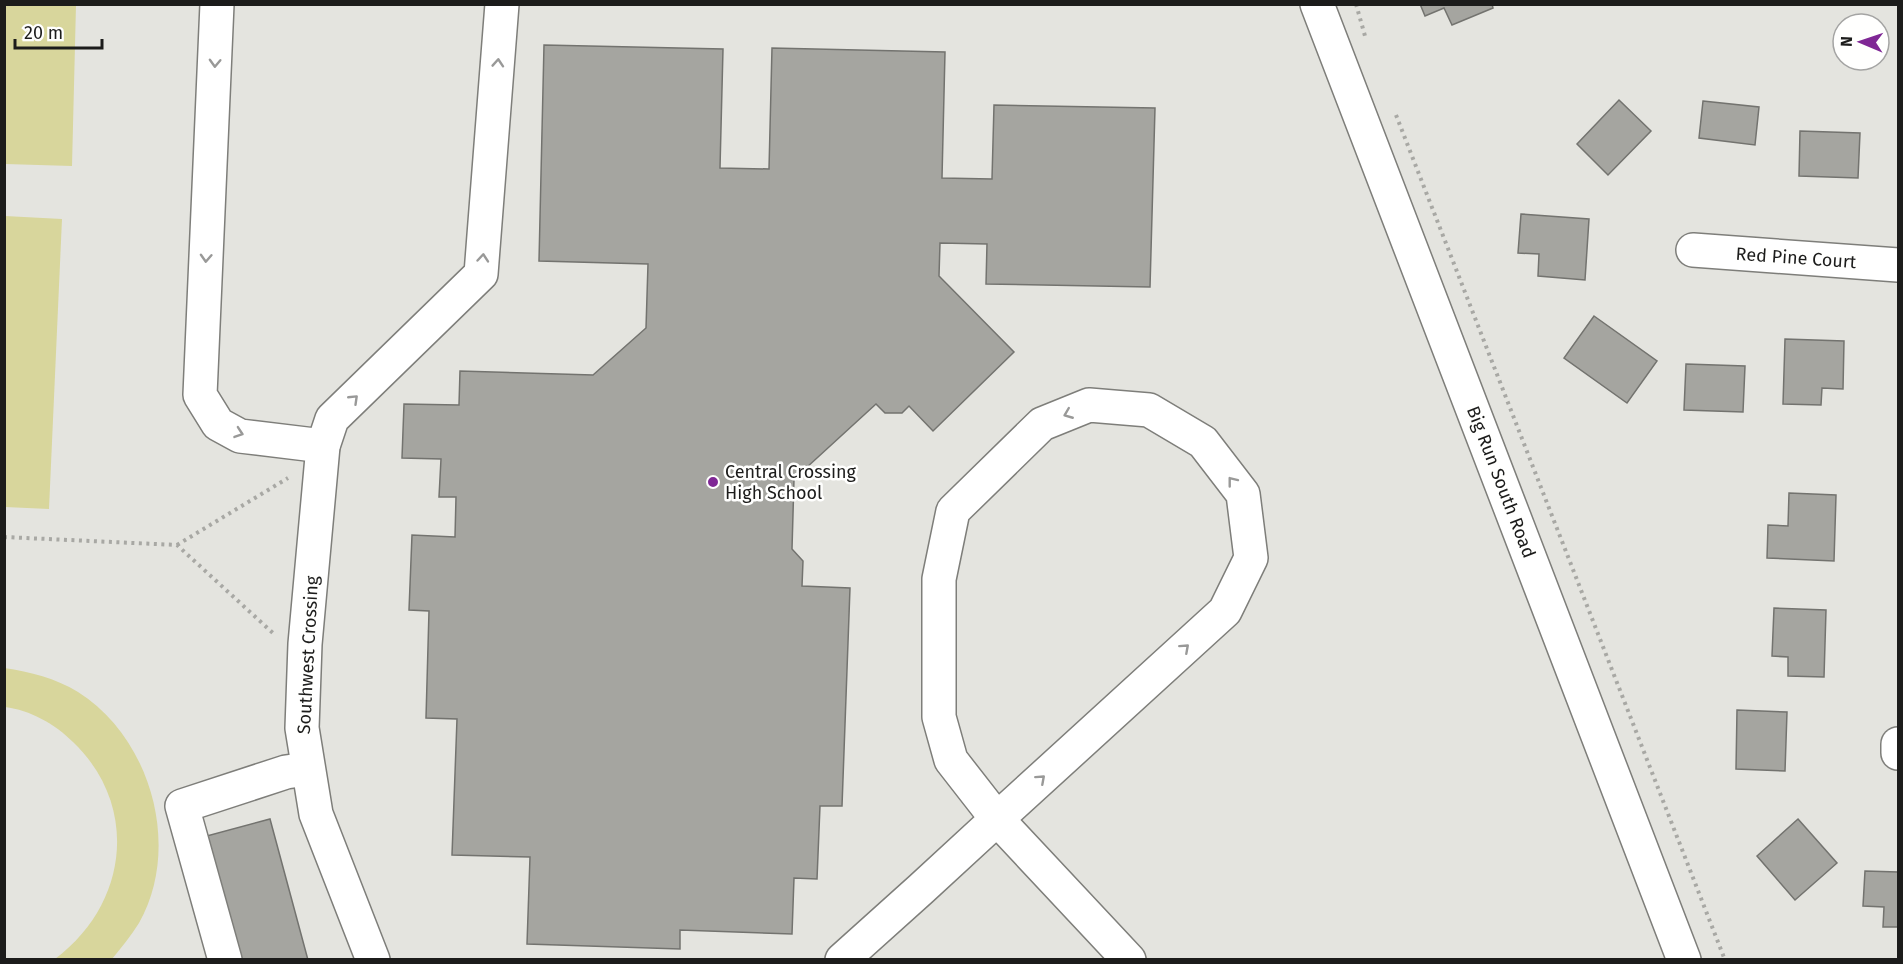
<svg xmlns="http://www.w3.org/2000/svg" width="1903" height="964" viewBox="0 0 1903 964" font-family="'Fira Sans',sans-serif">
  <rect width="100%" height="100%" fill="#e4e4df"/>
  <g fill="#d8d69c">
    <path d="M5,4L76,5L72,166L5,164Z"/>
    <path d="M5,216L62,219L49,509L5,507Z"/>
    <path d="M4,668C31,672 55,678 78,692C151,738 182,847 139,923C131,936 121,948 112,959H55C128,905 140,806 73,742C55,724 30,710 5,707Z"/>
  </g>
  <g fill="#a5a5a0" stroke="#73736f" stroke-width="1.5">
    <path d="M1420,4H1492L1493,8L1452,25L1444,8L1425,16Z"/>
    <path d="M544,45L723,49L720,168L769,169L772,48L945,52L942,178L992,179L994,105L1155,108L1150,287L986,284L987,244L940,243L939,276L1014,352L933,431L909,406L902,413H885L876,404L794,479L792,549L803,561L802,586L850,588L842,806H820L817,879L794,878L792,934L680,930V949L527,944L530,857L452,855L457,719L426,718L429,611L409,610L412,535L455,537L456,497H439L441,459L402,458L404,404L459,405L460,371L593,375L646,328L648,264L539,261Z"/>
    <path d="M1619,100L1651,131L1608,175L1577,144Z"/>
    <path d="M1703,101L1759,107L1755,145L1699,138Z"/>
    <path d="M1800,131L1860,133L1858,178L1799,176Z"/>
    <path d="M1521,214L1589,219L1585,280L1538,276L1539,254L1518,253Z"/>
    <path d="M1594,316L1657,361L1627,403L1564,358Z"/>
    <path d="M1785,339L1844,341L1843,389L1822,388L1821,405L1783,404Z"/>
    <path d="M1686,364L1745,366L1743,412L1684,410Z"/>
    <path d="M1789,493L1836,495L1834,561L1767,558L1768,525L1788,526Z"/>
    <path d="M1774,608L1826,610L1824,677L1788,676V657L1772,656Z"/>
    <path d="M1737,710L1787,712L1785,771L1736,769Z"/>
    <path d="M270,819L308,960H236L203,837Z"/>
    <path d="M1798,819L1837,863L1795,900L1757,856Z"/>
    <path d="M1865,871L1898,872V927H1883L1884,907L1863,906Z"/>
  </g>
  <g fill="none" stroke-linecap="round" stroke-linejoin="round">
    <g stroke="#7e7e7a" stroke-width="36">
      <g id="minor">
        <path d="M217,4L200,395L218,424L240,436L323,446"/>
        <path d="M1317,4L1684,960"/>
        <path d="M1693,250L1898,265"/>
        <path d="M1898,753V744"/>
        <path d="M225,960L182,806L286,772L307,769"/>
        <path d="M373,960L316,814L302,728L305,644L323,446L332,419L481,274L502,4"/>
        <path d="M842,960L921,889L997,819L1225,611L1251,558L1243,494L1203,442L1149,410L1089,405L1042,424L953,511L939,579V717L951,760L997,819L1129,960"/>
      </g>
    </g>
    <g stroke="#a8a8a4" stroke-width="4" stroke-dasharray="3 4.5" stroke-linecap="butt">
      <path d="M1356,4L1365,36"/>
      <path d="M1396,115L1725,960"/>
      <path d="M4,537L177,545L274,634"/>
      <path d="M177,545L288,478"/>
    </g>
    <use href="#minor" stroke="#fff" stroke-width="33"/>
  </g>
  <defs><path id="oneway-chevron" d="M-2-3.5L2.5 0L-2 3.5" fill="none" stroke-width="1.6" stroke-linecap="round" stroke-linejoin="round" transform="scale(1.5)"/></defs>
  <g stroke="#999998">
    <use href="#oneway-chevron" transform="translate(215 63) rotate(92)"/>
    <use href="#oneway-chevron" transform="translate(498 63) rotate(-86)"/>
    <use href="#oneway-chevron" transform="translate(206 258) rotate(93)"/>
    <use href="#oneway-chevron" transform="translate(483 258) rotate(-85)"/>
    <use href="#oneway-chevron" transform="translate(354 399) rotate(-44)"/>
    <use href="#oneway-chevron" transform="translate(1068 414) rotate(158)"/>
    <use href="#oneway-chevron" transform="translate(239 433) rotate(19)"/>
    <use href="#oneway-chevron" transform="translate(1232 481) rotate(-128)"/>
    <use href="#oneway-chevron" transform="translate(1185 648) rotate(-42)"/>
    <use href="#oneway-chevron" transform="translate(1041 779) rotate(-42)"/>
  </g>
  <circle fill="#7f2795" stroke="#fffffe" stroke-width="2" cx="713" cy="482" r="6"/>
  <g text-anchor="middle" stroke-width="5" stroke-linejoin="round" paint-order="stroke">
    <g font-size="18" fill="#1c1c1b" stroke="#fffffe">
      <text transform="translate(1796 258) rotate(4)" y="6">Red Pine Court</text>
      <text transform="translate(1501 482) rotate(69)" y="6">Big Run South Road</text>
      <text transform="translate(308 655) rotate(-87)" y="6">Southwest Crossing</text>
    </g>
    <g font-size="18" fill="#1c1c1b" stroke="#fffffe" text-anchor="start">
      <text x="725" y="478">Central Crossing<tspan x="725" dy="21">High School</tspan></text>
    </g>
  </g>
  <rect width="1903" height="964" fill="none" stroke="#1c1c1b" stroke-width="12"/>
  <g transform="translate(1861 42) rotate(272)"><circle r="28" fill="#fffffe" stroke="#a4a4a3" stroke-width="1.5"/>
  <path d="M0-4.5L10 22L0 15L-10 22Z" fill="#7f2795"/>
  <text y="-9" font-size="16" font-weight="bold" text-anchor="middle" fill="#1c1c1b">N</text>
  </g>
  <path d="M15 39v9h87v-9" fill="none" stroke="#1c1c1b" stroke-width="3"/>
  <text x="24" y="39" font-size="18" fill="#1c1c1b" stroke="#fffffe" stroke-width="4.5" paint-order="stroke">20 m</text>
</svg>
